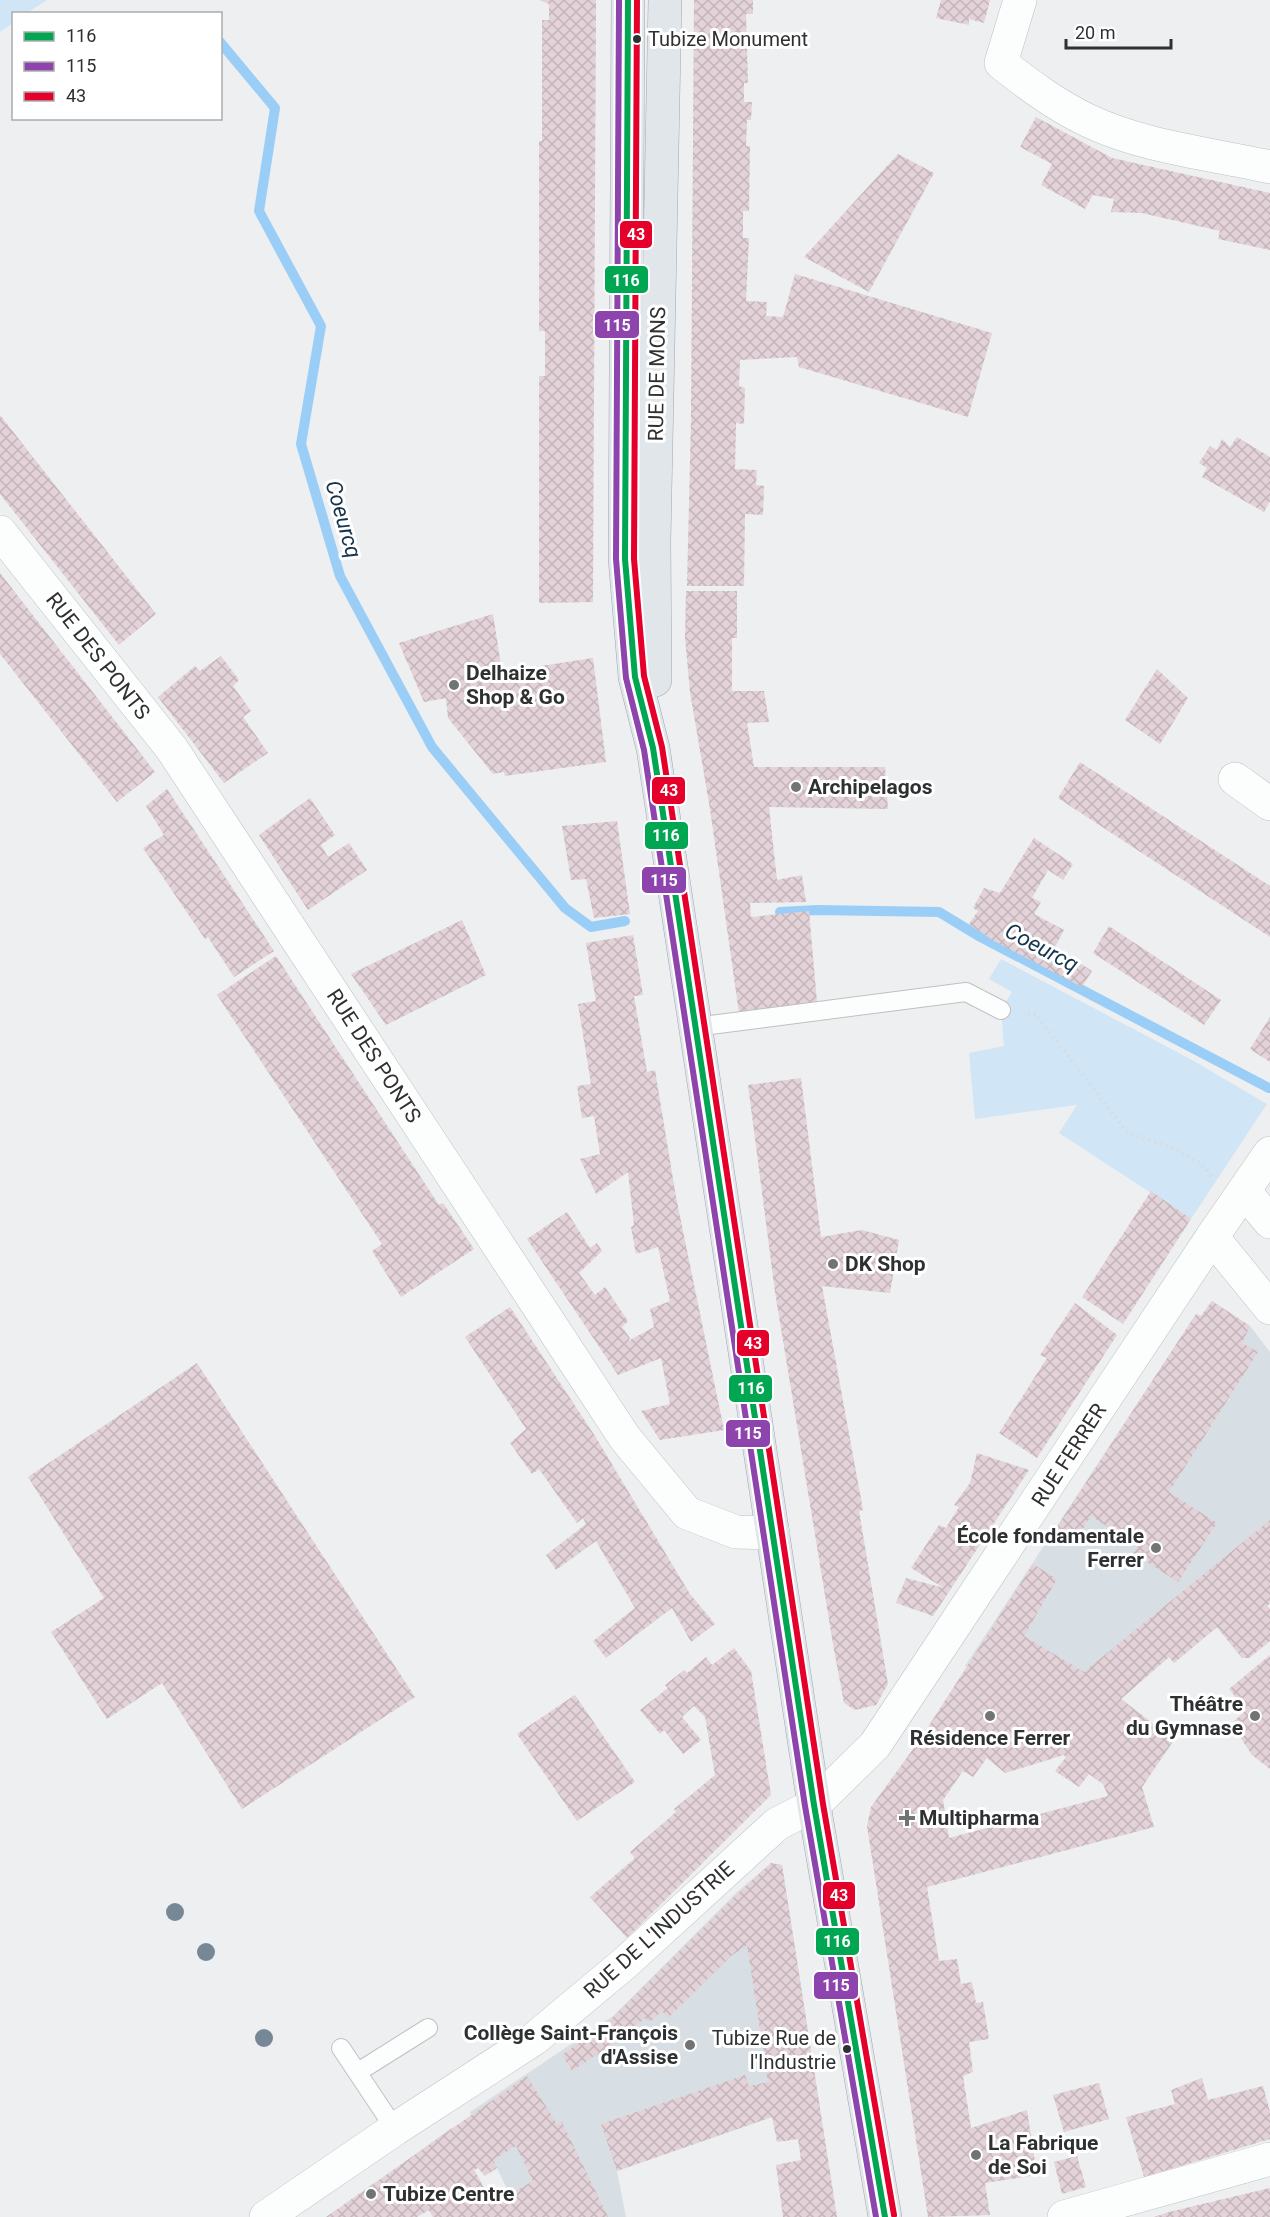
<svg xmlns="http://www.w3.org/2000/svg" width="1270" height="2217" viewBox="0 0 1270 2217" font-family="Roboto,sans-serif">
  <defs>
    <pattern id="building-cross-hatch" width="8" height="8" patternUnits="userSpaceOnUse" patternTransform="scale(1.5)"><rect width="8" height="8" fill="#e3d2d7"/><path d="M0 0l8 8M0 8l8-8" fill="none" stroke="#c3b5b9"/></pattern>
  </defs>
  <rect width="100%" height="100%" fill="#edeff1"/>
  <g fill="#d8dfe4">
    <path d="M1212,1301L1250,1326L1270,1352V1603L1267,1606L1270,1609V1641L1249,1658H1242L1217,1627L1174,1663L1169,1657L1121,1699L1174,1740L1142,1787L1108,1796L1103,1784L1052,1747L1027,1703L965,1666L1196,1314L1201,1316Z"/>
    <path d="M771,1863L782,1865L820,2108L772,2117L617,2171L626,2217H433L401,2165L451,2128L493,2204L510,2195L470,2112L613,2016L736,1893Z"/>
  </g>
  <g fill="#d0e5f6">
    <path d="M0,0H47L27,13L14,14L13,23L0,32Z"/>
    <path d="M1001,959L1192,1060L1267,1104L1191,1219L1059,1133L1077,1105L975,1119L969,1053L1004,1046L1001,1010L1012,992L989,979Z"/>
  </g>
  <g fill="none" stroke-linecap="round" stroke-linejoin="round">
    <g stroke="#9acef7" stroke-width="10">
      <path d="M220,42L275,108L259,211L321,326L301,444L340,576L432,747L565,908L591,927L625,921"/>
      <path d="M780,912L817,910L939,912L977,935L1269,1088"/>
    </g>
  </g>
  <g fill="url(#building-cross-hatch)" fill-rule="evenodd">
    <path d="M540,0H596L593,602L539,603V376H545V331H539V141H542V20H549V4Z"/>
    <path d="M694,0H753V14H746L748,83H744V102H752L751,120H747L746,146H750L749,211H743V238H749L746,301L767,302L766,316L783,317L795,274L992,333L968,417L799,367L797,357L740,360L739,386L745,388L744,424L736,423L735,469L757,470L756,485L764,486L763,515L745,514L744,586H687L691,420Z"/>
    <path d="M941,0H990L984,23L969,19V25L936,18Z"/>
    <path d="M1036,117L1112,158L1270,193V250L1218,239L1220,231L1142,213L1111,212L1114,199L1093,195L1085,209L1041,185L1052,164L1020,147Z"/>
    <path d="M898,154L934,173L869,292L804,257Z"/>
    <path d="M0,415L156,614L119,645L0,494Z"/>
    <path d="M1237,437L1270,457V501L1264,512L1202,477L1207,468L1199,463L1210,446L1217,450L1222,439L1230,447Z"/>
    <path d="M0,573L155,772L117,802L0,654Z"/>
    <path d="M686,591H737V638H732V691H764L769,722L747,723L754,767H885L888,809L769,807L777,880L802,875L806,902L750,903L751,917L809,911L817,1002L739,1013L710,809L690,692L685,638Z"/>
    <path d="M493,614L502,672L593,658L606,762L505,776L504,772L493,774L448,718L446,698L424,702L399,643Z"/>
    <path d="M221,656L239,680L233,686L251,711L243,717L268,753L224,783L158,697L195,666L200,671Z"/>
    <path d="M1157,669L1188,698L1160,744L1125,720Z"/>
    <path d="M1080,762L1270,886V937L1058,798Z"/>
    <path d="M167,789L274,951L234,977L208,937L205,939L143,848L164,835L146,806Z"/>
    <path d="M310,798L335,835L321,845L328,857L349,843L367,870L308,910L259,835Z"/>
    <path d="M617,821L630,914L594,918L586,879L571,880L562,826Z"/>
    <path d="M1034,838L1073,864L1063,880L1048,870L1032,898L1041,902L1034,914L1064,930L1055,947L1092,971L1082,987L994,941L969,924L978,911L973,908L984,888L1000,893Z"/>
    <path d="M462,920L486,975L386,1025L351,974Z"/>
    <path d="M1109,926L1221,1000L1204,1025L1093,953Z"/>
    <path d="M633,935L643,995L634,996L647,1072L655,1070L676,1197L724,1430L660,1440L641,1411L670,1404L661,1358L618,1375L527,1239L567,1212L590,1248L597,1243L602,1251L579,1273L595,1295L605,1287L628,1321L622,1327L630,1338L628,1341L654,1327L650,1309L670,1301L658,1247L636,1254L631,1227L634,1225L628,1172L596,1194L580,1159L600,1154L594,1116L582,1118L577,1086L591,1084L578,1004L596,1001L586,943Z"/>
    <path d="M276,956L439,1205L443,1203L474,1249L401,1297L372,1251L382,1244L217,995Z"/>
    <path d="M1270,1017V1062L1250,1049Z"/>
    <path d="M801,1078L821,1237L862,1230L899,1240L890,1293L822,1286L863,1510L859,1511L888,1684L876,1705L855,1710L844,1703L834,1650L775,1292L748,1085Z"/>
    <path d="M1151,1191L1191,1219L1123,1324L1082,1297Z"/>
    <path d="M1212,1301L1250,1326L1242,1343L1258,1352L1169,1492L1217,1523L1178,1582L1133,1553L1138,1546L1091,1516L1073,1545L1053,1533L1196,1314L1201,1316Z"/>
    <path d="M1075,1303L1117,1335L1037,1458L999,1433L1047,1358L1040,1355Z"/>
    <path d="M510,1307L595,1436L690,1594L715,1624L691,1642L672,1608L606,1658L593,1641L635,1608L611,1567L596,1541L556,1570L546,1555L586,1524L583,1518L577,1523L539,1469L532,1474L510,1443L526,1429L465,1337Z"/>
    <path d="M197,1363L415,1697L242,1809L162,1683L107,1719L51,1632L104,1598L28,1477Z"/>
    <path d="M977,1453L1029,1470L933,1616L896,1603L906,1578L944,1588L911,1568L939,1525L946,1528L959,1507L954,1505L970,1483Z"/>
    <path d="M1270,1520V1603L1267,1606L1270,1609V1641L1249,1658H1242L1217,1627L1174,1663L1169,1657L1121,1699L1174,1740L1142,1787L1154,1827L927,1887L939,1961L957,1959L961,1984L972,1982L976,2003L983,2002L989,2039L969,2042L973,2072L963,2076L971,2128L1027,2110L1037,2175L985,2183L990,2215L928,2217L867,1826L871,1807L919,1741L1033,1564L1057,1579L1024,1636L1084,1672ZM1064,1755L1066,1757L1055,1771L1079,1787L1089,1774L1103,1784L1108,1796L949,1838L943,1800L963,1771L973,1777L987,1758L1005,1773Z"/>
    <path d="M734,1648L751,1671L771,1795L627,1938L590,1897L635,1858L630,1852L676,1812L674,1809L715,1775L705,1717L694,1706L682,1717L701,1740L683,1754L664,1730L660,1734L640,1710L668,1688L665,1685L684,1670L687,1673L706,1657L712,1665Z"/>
    <path d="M1270,1655V1769L1252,1755L1234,1728L1233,1722L1246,1710L1229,1689Z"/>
    <path d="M575,1695L635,1782L577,1821L517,1734Z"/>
    <path d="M771,1863L782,1865L837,2217H783L776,2165L801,2160L798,2139L777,2142L772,2117L617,2171L601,2124L745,2075L749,2086L768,2082L747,1945L731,1956L668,2018L662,2011L650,2022L645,2018L623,2037L572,2071L562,2055L610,2020L735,1896Z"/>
    <path d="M527,2076L557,2124L562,2122L608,2217H433L429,2210L417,2217H326ZM516,2146L533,2181L493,2204L474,2170L478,2168L485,2176L497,2168L493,2160Z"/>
    <path d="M1202,2078L1208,2100L1263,2086L1270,2112V2139L1144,2177L1126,2117L1175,2104L1171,2090Z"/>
    <path d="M1099,2083L1109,2119L1064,2132L1053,2095Z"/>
    <path d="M1077,2156L1086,2187L1062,2194L1054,2162Z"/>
    <path d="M1270,2188V2217H1154L1169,2212Z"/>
  </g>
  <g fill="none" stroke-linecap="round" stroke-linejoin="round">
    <g stroke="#bfc0c2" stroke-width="20">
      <g id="service">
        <path d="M695,1027L966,992L1001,1010"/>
        <path d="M341,2048L395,2129"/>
        <path d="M358,2072L428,2028"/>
      </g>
    </g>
    <g stroke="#bfc0c2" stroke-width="34">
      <g id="minor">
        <path d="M1020,0L1001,63C1029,85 1057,106 1089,121C1144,147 1211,154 1270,167"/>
        <path d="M0,532L172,749L625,1438L687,1513L736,1532L773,1533"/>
        <path d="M1235,779L1270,804"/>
        <path d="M266,2217L395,2129L534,2039L625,1963L777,1824L814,1805L875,1745L1212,1237"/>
        <path d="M1064,2217L1270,2159"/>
      </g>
    </g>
    <g stroke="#bfc0c2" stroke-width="34">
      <g id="tertiary">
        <path d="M1270,1153L1212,1237L1270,1308"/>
        <path d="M1244,1191L1270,1222"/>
      </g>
    </g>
    <g stroke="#9fa9b1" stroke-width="34">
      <g id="primary">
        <path d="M628,0L625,559L635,677L653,748L814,1805L885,2217"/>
        <path d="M655,680L654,541L665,0"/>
      </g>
    </g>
    <path stroke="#dadbdc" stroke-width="4" stroke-dasharray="1.5 4.5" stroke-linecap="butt" d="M1028,1013L1036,1014L1126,1131L1177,1150L1201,1164L1213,1178"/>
    <use href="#service" stroke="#fcfdfd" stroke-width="18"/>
    <use href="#minor" stroke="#fcfdfd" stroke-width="33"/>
    <use href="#tertiary" stroke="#fcfdfd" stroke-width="33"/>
    <use href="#primary" stroke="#e1e6eb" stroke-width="33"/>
    <g stroke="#fff" stroke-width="10">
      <path id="bus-1" d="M628,0L625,559L635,677L653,748L814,1805L885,2217"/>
    </g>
    <g stroke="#fff" stroke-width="10">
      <path id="bus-2" d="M619,0L616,559L626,678L644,750L805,1806L876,2217"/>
    </g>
    <g stroke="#fff" stroke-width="10">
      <path id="bus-3" d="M637,0L634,559L644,676L662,747L823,1804L894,2215"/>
    </g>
    <use href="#bus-1" stroke="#00a651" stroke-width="6"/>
    <use href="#bus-2" stroke="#8e44ad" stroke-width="6"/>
    <use href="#bus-3" stroke="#e4002b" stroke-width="6"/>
  </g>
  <g fill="#768896">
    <circle cx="175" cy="1912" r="9"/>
    <circle cx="206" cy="1952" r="9"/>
    <circle cx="264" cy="2038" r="9"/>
  </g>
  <g fill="#2e3031" stroke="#fff" stroke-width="2">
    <circle cx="637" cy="39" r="5"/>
    <circle cx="847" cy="2049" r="5"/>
  </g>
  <g fill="#717374" stroke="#fff" stroke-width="2">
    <circle cx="454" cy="685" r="6"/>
    <circle cx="796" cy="787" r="6"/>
    <circle cx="833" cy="1264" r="6"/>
    <circle cx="1156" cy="1548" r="6"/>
    <circle cx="990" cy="1716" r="6"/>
    <circle cx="1255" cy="1716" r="6"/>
    <path d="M904 1809h6v6h6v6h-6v6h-6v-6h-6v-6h6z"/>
    <circle cx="690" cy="2045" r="6"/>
    <circle cx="976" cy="2155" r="6"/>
    <circle cx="371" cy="2194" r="6"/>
  </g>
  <g text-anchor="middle" stroke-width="6" stroke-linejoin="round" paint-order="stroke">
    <g font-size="20" fill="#2e3031" stroke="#fff" text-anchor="start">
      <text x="648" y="46">Tubize Monument</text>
      <text x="836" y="2045" text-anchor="end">Tubize Rue de<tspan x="836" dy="24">l'Industrie</tspan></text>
    </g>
    <g font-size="21" fill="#2e3031" stroke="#fff">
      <text transform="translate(657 374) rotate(-89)" y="7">RUE DE MONS</text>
      <text transform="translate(98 656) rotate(52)" y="7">RUE DES PONTS</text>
      <text transform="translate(374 1056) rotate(57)" y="7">RUE DES PONTS</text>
      <text transform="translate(1069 1455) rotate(-57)" y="7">RUE FERRER</text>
      <text transform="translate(659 1930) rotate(-42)" y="7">RUE DE L'INDUSTRIE</text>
    </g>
    <g font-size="21" font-weight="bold" fill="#2e3031" stroke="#fff" text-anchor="start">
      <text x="466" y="680">Delhaize<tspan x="466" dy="24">Shop &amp; Go</tspan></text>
      <text x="808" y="794">Archipelagos</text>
      <text x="845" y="1271">DK Shop</text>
      <text x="1144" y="1543" text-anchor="end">École fondamentale<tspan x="1144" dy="24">Ferrer</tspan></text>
      <text x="1243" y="1711" text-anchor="end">Théâtre<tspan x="1243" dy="24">du Gymnase</tspan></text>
      <text x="990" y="1745" text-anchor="middle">Résidence Ferrer</text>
      <text x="919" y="1825">Multipharma</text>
      <text x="678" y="2040" text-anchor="end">Collège Saint-François<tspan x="678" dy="24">d'Assise</tspan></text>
      <text x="988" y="2150">La Fabrique<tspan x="988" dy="24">de Soi</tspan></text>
      <text x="383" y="2201">Tubize Centre</text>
    </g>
    <g font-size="22" font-style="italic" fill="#14344b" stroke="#fff">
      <text transform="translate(344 519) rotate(74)" y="8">Coeurcq</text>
      <text transform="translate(1042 947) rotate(28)" y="8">Coeurcq</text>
    </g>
  </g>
  <g stroke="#fff" stroke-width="2">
    <rect x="619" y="220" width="34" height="29" rx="6" fill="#e4002b"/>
    <rect x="604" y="265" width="45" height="29" rx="6" fill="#00a651"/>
    <rect x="594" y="310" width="46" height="29" rx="6" fill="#8e44ad"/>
    <rect x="651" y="776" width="35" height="29" rx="6" fill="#e4002b"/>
    <rect x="644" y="821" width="45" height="29" rx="6" fill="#00a651"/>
    <rect x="641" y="866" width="46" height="28" rx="6" fill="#8e44ad"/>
    <rect x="736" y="1329" width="34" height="28" rx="6" fill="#e4002b"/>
    <rect x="728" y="1374" width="45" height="29" rx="6" fill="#00a651"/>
    <rect x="725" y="1419" width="46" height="29" rx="6" fill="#8e44ad"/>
    <rect x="822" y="1881" width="34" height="29" rx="6" fill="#e4002b"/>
    <rect x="815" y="1927" width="45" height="29" rx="6" fill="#00a651"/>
    <rect x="813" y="1971" width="46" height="29" rx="6" fill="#8e44ad"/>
  </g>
  <g font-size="16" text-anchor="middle" font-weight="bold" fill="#fff">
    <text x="636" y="240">43</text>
    <text x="626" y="286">116</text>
    <text x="617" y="331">115</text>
    <text x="669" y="796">43</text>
    <text x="666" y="841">116</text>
    <text x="664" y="886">115</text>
    <text x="753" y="1349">43</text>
    <text x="751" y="1394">116</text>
    <text x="748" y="1439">115</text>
    <text x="839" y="1901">43</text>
    <text x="837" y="1947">116</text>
    <text x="836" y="1991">115</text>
  </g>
  <rect x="12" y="12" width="210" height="108" fill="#ffffff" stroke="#abacad" stroke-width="1.5"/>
  <rect x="24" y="32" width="30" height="9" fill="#00a651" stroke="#abacad" stroke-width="1.5"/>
  <text x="66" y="42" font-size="18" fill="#2e3031">116</text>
  <rect x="24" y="62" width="30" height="9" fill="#8e44ad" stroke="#abacad" stroke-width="1.5"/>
  <text x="66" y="72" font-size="18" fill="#2e3031">115</text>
  <rect x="24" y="92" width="30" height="9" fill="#e4002b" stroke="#abacad" stroke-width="1.5"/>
  <text x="66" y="102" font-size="18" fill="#2e3031">43</text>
  <path d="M1066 39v9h105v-9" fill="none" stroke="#2e3031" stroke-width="3"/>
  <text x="1075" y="39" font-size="18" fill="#2e3031" stroke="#ffffff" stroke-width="4.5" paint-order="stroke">20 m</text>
</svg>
